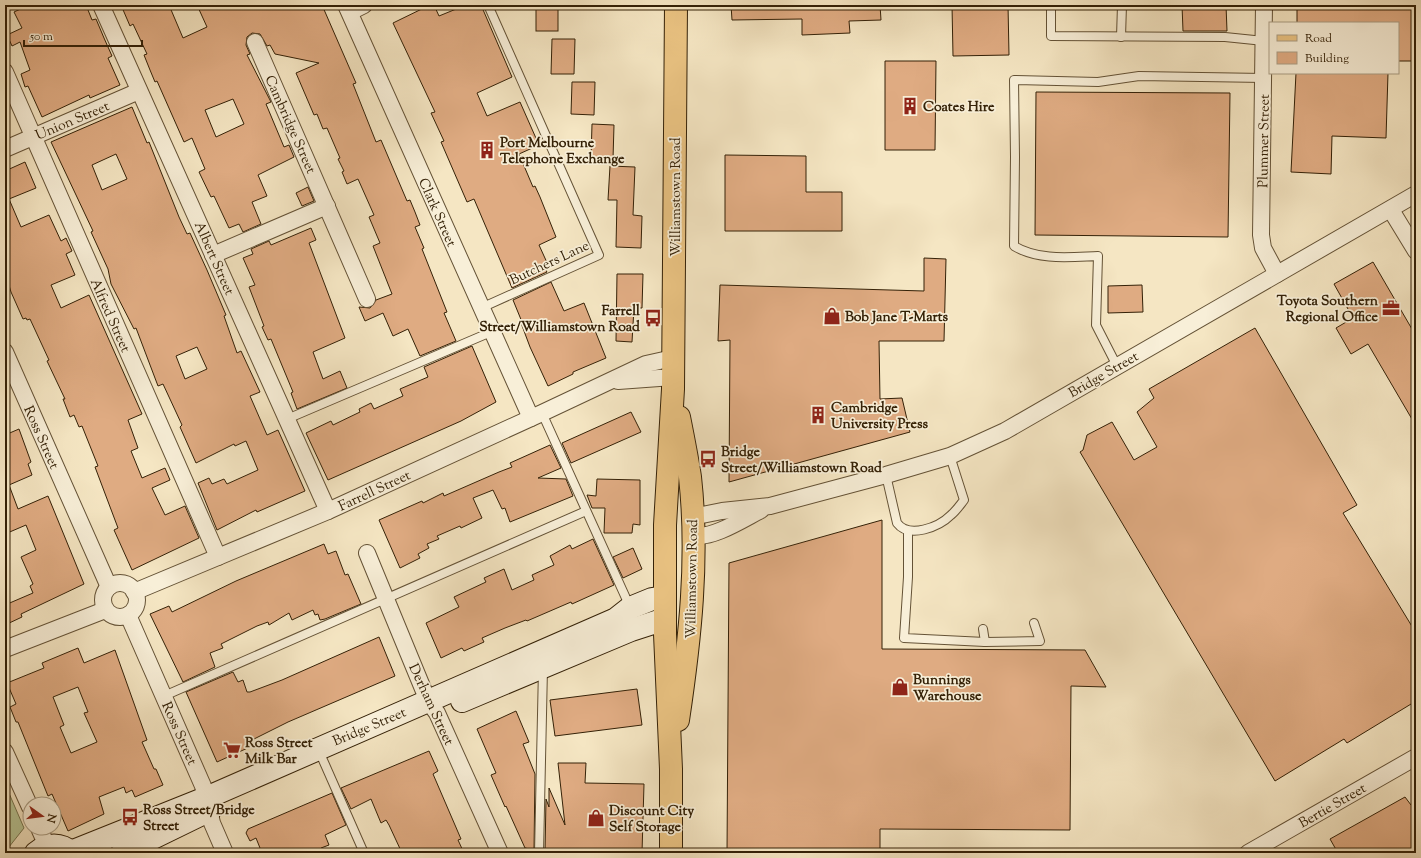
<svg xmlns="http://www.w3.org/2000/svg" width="1421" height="858" viewBox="0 0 1421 858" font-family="'Sorts Mill Goudy',serif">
  <rect width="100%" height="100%" fill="#f5e6c3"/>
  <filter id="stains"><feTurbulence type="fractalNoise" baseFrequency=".005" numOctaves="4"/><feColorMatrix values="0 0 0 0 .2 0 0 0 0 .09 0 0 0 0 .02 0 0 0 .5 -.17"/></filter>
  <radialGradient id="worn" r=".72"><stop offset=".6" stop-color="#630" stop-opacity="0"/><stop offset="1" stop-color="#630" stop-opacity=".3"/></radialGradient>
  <path fill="#b8c696" stroke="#76744e" d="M5,784L24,828L5,852Z"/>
  <g fill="#dfab82" stroke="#342107" fill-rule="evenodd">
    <path d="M29,5H86L92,20L96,19L104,38L112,56L108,58L120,85L90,98L89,95L42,117L28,86L25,87L21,74L30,70L20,42L12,46L7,35L22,28L14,12Z"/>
    <path d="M121,5H169L183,38L207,27L197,5H322L356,83L353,84L376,142L381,140L407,201L410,200L415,212L420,225L415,227L424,248L422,249L447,312L444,313L456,341L420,356L408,329L393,336L383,313L365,321L359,307L370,308L376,300L392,294L373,246L380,243L369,217L374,215L358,179L347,184L342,172L344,171L338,159L340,158L327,128L323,129L317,114L314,115L296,73L319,63L275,54L270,45L267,46L260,34L252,33L247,37L246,45L250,54L247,55L271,102L266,104L284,147L289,145L294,157L258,175L267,196L252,202L261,224L243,232L239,224L229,228L214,196L211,197L199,172L205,169L192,138L184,142L157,81L155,82L150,70L144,55L147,54L133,24L130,26ZM233,99L244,124L216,137L205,110Z"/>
    <path d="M430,5H434L439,16L466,5H481L512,77L477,93L487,116L520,102L539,145L519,154L533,187L535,186L540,197L556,237L539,245L549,267L545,269L547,272L512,288L474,199L467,202L441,142L444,141L431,113L435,112L393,23Z"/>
    <rect x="536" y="5" width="22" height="26"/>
    <path d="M731,5H880L881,20L849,21L850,33L802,35V19L732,20Z"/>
    <path d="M952,5H1008L1009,55L953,56Z"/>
    <path d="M1182,5H1226L1227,31H1183Z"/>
    <path d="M1297,5H1416V61H1398V23H1297Z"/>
    <path d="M552,39H575L574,74H551Z"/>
    <path d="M885,61H936L935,150H885Z"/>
    <path d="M1296,73H1388L1386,138L1332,136L1331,174L1291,172Z"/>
    <path d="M572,82H595L594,115L571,114Z"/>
    <path d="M1036,92L1230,93L1228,237L1035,235Z"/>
    <path d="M132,107L147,143L149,142L179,217L187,234L190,233L207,270L226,315L224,316L237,353L241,351L260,392L250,396L267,435L278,430L305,491L257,512L256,510L217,530L198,483L209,478L212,484L224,479L227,484L258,470L246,441L235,446L234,444L196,463L180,427L182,425L163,384L158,386L136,328L134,329L111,284L108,269L91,232L93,231L51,142ZM116,154L127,179L102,190L92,165ZM197,347L207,369L185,379L176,356Z"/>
    <path d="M592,124L614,125L613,159H591Z"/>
    <path d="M725,155L806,156V192H842V231H725Z"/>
    <path d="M25,162L36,188L9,199L21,227L49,215L61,241L66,238L72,251L66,254L75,275L51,285L61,308L89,295L142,414L128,420L138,448L131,451L142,478L165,468L170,480L152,488L165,515L185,506L199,538L132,570L114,530L118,528L95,467L98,466L82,426L79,427L74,415L70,417L63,399H65L47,361L49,360L30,319L27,320L26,318L23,319L11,292L5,272V171Z"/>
    <path d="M610,166L635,167L633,215L642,216L641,248L616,247L617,200H608Z"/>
    <path d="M308,187L314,201L302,206L296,193Z"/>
    <path d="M311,228L316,240L309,243L345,338L313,352L323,379L340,371L347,388L297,409L291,393L293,392L271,339L268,340L262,327L264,326L249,287L255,285L243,258L253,254L251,249L269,241L271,245Z"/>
    <path d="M924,258L946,259L944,341H879L880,399L902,398L910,432L729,482L730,340L718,341L720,285L924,291Z"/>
    <path d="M1373,262L1416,336V426L1368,344L1351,354L1336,328L1353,318L1334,284Z"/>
    <path d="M617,274H643L642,308H634L632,342L616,341Z"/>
    <path d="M551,282L564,311L584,303L606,358L573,372V374L548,386L530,347L521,323L522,322L513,300Z"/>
    <path d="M1142,285L1143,312L1108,313V286Z"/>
    <path d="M1255,328L1357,505L1343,513L1416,633V701L1347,743L1344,739L1275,781L1080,452L1083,450L1087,435L1112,422L1134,460L1157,447L1137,412L1154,398L1149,389Z"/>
    <path d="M472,346L496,402L461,421L328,480L306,433L331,421L333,425L360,412L359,409L371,403L374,409L403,396L400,389L428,377L424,367Z"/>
    <path d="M631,412L641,432L571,463L562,443Z"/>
    <path d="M19,429L31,462L28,464L32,475L9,485L18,509L48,496L84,584L21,614L22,617L5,625V605L33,593L30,586L33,584L21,557L36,550L26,525L5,534V435Z"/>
    <path d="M550,445L561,468L538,478L566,479L573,496L510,522L505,508L502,509L493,490L473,498L482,518L461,528L460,526L437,536L439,539L427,544L429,548L418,554L420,558L400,568L379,520L422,501L423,503L443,493L444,496L499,472L512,467L510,463Z"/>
    <path d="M597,479L640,480V525L633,524L632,533H604L605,508H592L587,495L596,496Z"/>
    <path d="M882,520V649L1085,650L1106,687L1071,686L1070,830L880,829V853H792V849H752V853H727L729,563Z"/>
    <path d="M593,539L614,585L572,604L571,602L527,621L526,620L505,628L482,638L484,642L464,651L462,648L441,658L426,623L459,607L454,597L486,582L484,578L504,569L512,590L534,580L532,575L554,565L550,556L570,545L572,549Z"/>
    <path d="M324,544L328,554L336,551L345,575L348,574L361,604L325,619L320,620L318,614L315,615L313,610L292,620L289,613L269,625L268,622L257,626L221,644L223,648L210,653L215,667L183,682L150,614L169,606L172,612L236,581Z"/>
    <path d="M633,548L642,569L623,578L613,557Z"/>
    <path d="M379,637L395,676L288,722L250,741L252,746L217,762L186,692L233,672L238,682L243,680L247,692H250L282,680Z"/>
    <path d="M78,648L84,663L115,650L147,740L142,742L154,769H156L163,785L135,797L132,790L126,793L124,787L99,797L104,814L68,831L52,794L48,796L18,722H16L10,707L16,704L7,683L44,668L42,663ZM78,687L88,712L84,713L97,742L71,753L60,727L64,725L53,697Z"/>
    <path d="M637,689L642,725L555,736L550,700Z"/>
    <path d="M516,711L529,742L523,744L535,774L534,850L525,848L506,806L505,807L491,775L496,773L477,729Z"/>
    <path d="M429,751L438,771L433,774L461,839L458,840L464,853H402L389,825L386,820L381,823L371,799L351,809L341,788Z"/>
    <path d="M558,763H586L585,783L644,784L642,853L545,852L546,799L549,807V788L565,825Z"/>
    <path d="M332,793L346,825L325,835L329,845L321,848L324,853H262L256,838L250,841L246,833L248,829Z"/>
    <path d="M1405,797L1411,805L1416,803V853H1338L1330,839Z"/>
  </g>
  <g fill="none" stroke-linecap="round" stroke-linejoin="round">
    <g stroke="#645236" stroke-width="10">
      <g id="lane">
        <path d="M1051,5V36L1225,37L1264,41"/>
        <path d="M1121,37L1122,5"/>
        <path d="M481,308L599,255L488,5"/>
        <path d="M1117,366L1096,325L1098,256C1070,257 1039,261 1014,246L1015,157L1014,80L1098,82L1139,76L1264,78"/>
        <path d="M542,413L630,607"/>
        <path d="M287,419L491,332"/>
        <path d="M886,475L897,523C909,539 939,527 951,515C956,511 960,505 964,500L950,456"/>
        <path d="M908,531V577L904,638L985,642L1040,641L1034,623"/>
        <path d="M983,629L985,642"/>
        <path d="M164,696L586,511"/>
        <path d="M319,751L364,853"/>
        <path d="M539,853L543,668"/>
      </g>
    </g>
    <g stroke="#645236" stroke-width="18">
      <g id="street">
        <path d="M101,5L328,511"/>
        <path d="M346,5L531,418"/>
        <path d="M1264,5L1261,235L1263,248L1277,274"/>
        <path d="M350,12L364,5"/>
        <path d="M255,42L367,299"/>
        <path d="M5,72L218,557"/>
        <path d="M5,149L139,91"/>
        <path d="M1391,210L1416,251"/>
        <path d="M213,255L327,206"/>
        <path d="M5,352L109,587"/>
        <path d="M618,381L673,377"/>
        <path d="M692,517L722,511L770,506L886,475L950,456L1005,431L1416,194"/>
        <path d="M694,535C711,540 745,518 761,510"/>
        <path d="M367,553L428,701L437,713L500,853"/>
        <circle cx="120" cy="600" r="17"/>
        <path d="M134,592L328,511L542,413L646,364L673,358"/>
        <path d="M128,615L203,786L212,823L225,853"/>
        <path d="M5,649L105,610"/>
        <path d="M5,752L30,807"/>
        <path d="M39,828L47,846"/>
        <path d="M1248,853L1416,757"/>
      </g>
    </g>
    <g stroke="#342107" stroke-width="24">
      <g id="secondary">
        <path d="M462,701L631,630L665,619"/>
        <path d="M71,852L206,798L616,619L630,608L652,599L665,597"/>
        <path d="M36,853C47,843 61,843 72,853"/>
        <path d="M122,853L210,810"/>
      </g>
    </g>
    <g stroke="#342107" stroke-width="24">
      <g id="primary">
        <path d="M678,720C690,640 699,558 690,477C687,457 683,437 679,417"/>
        <path d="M671,853V769L665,634V525L673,389L676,5"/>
      </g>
    </g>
    <use href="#lane" stroke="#f8efd8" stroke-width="8"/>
    <use href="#street" stroke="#f8efd8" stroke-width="16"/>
    <use href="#secondary" stroke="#f8efd8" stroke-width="22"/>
    <use href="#primary" stroke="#eac382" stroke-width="22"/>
  </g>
  <defs>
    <g id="building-bare" transform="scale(1.38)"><path d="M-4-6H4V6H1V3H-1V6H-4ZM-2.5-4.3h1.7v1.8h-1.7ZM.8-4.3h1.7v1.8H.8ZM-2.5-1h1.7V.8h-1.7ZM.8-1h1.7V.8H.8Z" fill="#8f2418" stroke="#f8efd8" stroke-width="2.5" paint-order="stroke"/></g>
    <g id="office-bare" transform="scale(1.38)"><path d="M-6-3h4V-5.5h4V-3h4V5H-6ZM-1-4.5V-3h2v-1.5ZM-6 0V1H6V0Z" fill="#8f2418" stroke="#f8efd8" stroke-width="2.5" paint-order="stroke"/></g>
    <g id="shop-bare" transform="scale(1.38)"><path d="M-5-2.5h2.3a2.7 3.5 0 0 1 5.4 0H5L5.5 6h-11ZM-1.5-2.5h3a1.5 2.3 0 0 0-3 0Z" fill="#8f2418" stroke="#f8efd8" stroke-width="2.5" paint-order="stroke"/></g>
    <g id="bus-bare" transform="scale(1.38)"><path d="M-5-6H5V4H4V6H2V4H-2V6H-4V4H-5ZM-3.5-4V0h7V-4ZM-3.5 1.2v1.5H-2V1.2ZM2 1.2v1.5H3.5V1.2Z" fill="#8f2418" stroke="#f8efd8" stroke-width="2.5" paint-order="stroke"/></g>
    <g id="supermarket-bare" transform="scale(1.38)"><path d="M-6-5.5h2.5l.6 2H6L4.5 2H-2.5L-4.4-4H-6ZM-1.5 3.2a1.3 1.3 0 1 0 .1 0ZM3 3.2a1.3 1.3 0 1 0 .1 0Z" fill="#8f2418" stroke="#f8efd8" stroke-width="2.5" paint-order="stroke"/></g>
  </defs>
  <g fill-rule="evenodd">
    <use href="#building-bare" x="910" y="106"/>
    <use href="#building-bare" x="487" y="150"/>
    <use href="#office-bare" x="1391" y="308"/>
    <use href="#shop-bare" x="832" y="316"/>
    <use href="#bus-bare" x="653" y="318"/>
    <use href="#building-bare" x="818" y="415"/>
    <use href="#bus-bare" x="708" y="459"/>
    <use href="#shop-bare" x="900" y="687"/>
    <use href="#supermarket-bare" x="232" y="750"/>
    <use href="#bus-bare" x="130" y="817"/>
    <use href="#shop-bare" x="596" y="818"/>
  </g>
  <g text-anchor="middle" stroke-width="3.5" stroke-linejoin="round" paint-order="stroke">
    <g font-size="14" font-weight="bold" fill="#342107" stroke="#f8efd8" text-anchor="start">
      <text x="923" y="111">Coates Hire</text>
      <text x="500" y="147">Port Melbourne<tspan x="500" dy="16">Telephone Exchange</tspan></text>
      <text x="1378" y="305" text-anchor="end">Toyota Southern<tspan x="1378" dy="16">Regional Office</tspan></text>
      <text x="640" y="315" text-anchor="end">Farrell<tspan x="640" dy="16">Street/Williamstown Road</tspan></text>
      <text x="845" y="321">Bob Jane T-Marts</text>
      <text x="831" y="412">Cambridge<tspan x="831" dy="16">University Press</tspan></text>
      <text x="721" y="456">Bridge<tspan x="721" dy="16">Street/Williamstown Road</tspan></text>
      <text x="913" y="684">Bunnings<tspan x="913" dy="16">Warehouse</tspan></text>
      <text x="245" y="747">Ross Street<tspan x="245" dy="16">Milk Bar</tspan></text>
      <text x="143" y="814">Ross Street/Bridge<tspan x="143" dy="16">Street</tspan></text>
      <text x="609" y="815">Discount City<tspan x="609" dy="16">Self Storage</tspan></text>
    </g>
    <g font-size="14" fill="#342107" stroke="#f8efd8">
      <text transform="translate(72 120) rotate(-23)" y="5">Union Street</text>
      <text transform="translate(291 124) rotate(66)" y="5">Cambridge Street</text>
      <text transform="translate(1263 141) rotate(-89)" y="5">Plummer Street</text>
      <text transform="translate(675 197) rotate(-90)" y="5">Williamstown Road</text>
      <text transform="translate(438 212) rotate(66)" y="5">Clark Street</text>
      <text transform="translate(215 258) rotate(66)" y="5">Albert Street</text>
      <text transform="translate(549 262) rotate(-25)" y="5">Butchers Lane</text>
      <text transform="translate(111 315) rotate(66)" y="5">Alfred Street</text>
      <text transform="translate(1103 374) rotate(-30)" y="5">Bridge Street</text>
      <text transform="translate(42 437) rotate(66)" y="5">Ross Street</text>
      <text transform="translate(374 490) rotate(-25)" y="5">Farrell Street</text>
      <text transform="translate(691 579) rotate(-89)" y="5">Williamstown Road</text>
      <text transform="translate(432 704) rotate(65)" y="5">Derham Street</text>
      <text transform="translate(369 726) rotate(-23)" y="5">Bridge Street</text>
      <text transform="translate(180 733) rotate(66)" y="5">Ross Street</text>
      <text transform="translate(1332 805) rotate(-30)" y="5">Bertie Street</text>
    </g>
  </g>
  <rect width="1421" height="858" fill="none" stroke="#f5e6c3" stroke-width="20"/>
  <rect x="6" y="6" width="1409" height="846" fill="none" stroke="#342107" stroke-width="2"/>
  <rect x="10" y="10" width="1401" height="838" fill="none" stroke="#342107"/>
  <rect x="1269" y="22" width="130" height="52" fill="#f8efd8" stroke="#aa9d84"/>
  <rect x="1277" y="35" width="20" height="6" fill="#eac382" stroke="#aa9d84"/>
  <text x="1305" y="42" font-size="12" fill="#342107">Road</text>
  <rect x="1277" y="52" width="20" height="12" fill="#dfab82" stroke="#aa9d84"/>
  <text x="1305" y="62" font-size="12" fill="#342107">Building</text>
  <g transform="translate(42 816) rotate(104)"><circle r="19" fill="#f8efd8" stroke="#aa9d84"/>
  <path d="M0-3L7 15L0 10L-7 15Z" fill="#8f2418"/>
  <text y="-6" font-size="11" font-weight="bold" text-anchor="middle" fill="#342107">N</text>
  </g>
  <path d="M24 40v6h118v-6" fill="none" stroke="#342107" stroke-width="2"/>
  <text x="30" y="40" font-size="12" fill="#342107" stroke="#f8efd8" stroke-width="3" paint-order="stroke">50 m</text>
  <rect width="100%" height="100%" filter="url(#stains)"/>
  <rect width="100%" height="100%" fill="url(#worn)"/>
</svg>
